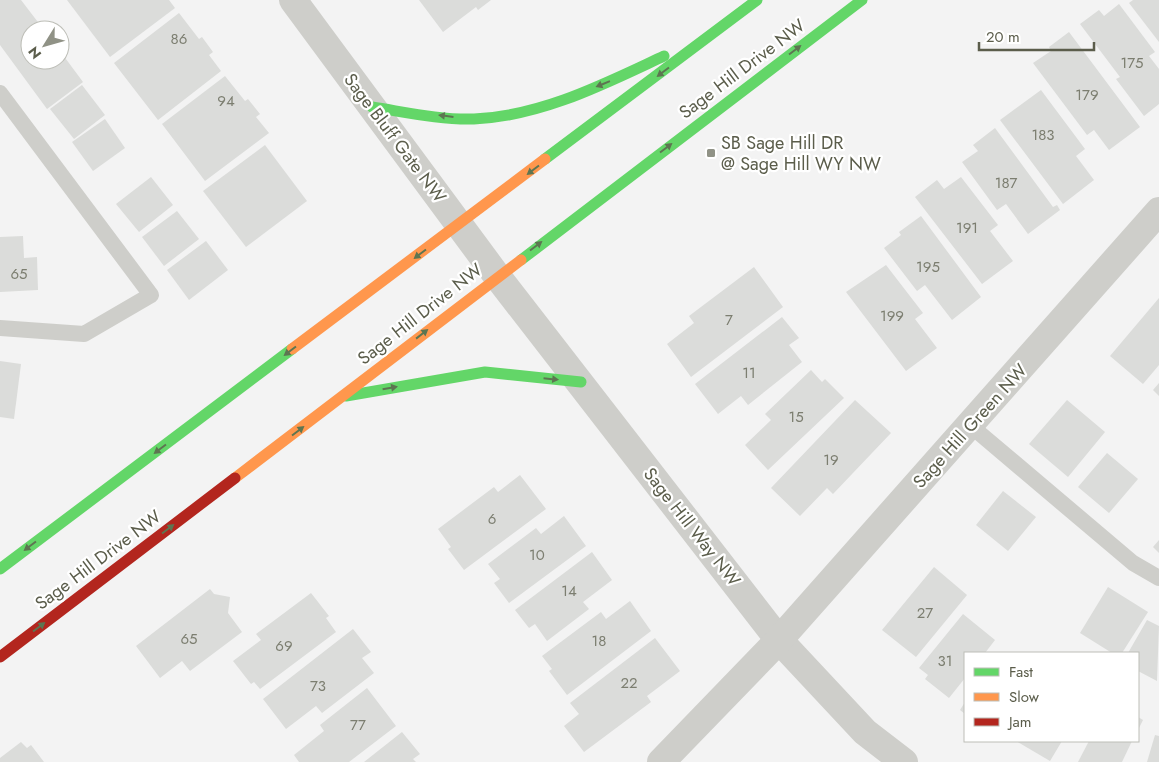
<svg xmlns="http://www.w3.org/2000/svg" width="1159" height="762" viewBox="0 0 1159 762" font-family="Jost,sans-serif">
  <rect width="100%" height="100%" fill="#f3f3f3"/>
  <g fill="#dbdcda">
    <path d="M0,0H21L44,30H30V60H60V51L83,82L47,109L0,45Z"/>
    <path d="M67,0H169L175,8L110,57Z"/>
    <path d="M419,0H491L478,10L476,7L443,32Z"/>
    <path d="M1133,0H1159V42L1129,3Z"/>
    <path d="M1119,4L1155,52L1149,56L1159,69V104L1144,116L1116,79L1120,77L1080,24L1099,10L1104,16Z"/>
    <path d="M179,13L199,39L202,37L213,52L209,55L221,71L158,120L114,63Z"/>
    <path d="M1069,32L1140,127L1109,150L1094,130L1087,135L1033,63L1051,51L1049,47Z"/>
    <path d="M225,76L245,101L248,99L260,114L256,117L269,133L205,181L162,124Z"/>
    <path d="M82,85L105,115L74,139L50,109Z"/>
    <path d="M1041,90L1085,149L1076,156L1094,180L1063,204L1000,120Z"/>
    <path d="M105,119L125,148L93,171L72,142Z"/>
    <path d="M995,128L1053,207L1057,205L1060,210L1028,234L1006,204L997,210L962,162L978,151L973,145Z"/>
    <path d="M265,145L307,201L246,247L203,191Z"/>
    <path d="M151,177L173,205L139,232L116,204Z"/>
    <path d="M961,177L998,225L990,231L1013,261L982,284L915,197L937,180L944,189Z"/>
    <path d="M177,211L199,239L164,266L142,237Z"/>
    <path d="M921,216L981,297L952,320L925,285L917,291L884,248L901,235L899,232Z"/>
    <path d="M23,236L24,258L37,257L38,290L0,292V237Z"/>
    <path d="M206,241L228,270L189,300L167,270Z"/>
    <path d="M886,265L923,313L915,319L937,348L906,371L846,292Z"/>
    <path d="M754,267L783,307L691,377L667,344L694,323L689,316Z"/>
    <path d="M1159,298V365L1143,384L1110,356Z"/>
    <path d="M782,317L799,338L789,345L802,362L748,405L741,396L718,414L695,384Z"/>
    <path d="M0,361L21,364L14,419L0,417Z"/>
    <path d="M811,370L822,382L825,379L844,398L768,470L745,445L771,420L765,414Z"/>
    <path d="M1159,383V396L1153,390Z"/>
    <path d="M855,400L891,433L833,494L827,488L800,516L771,488Z"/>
    <path d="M1067,400L1105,432L1068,477L1029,444Z"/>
    <path d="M1107,453L1138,479L1109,513L1078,487Z"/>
    <path d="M520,475L546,509L464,570L448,549L451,547L438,529L494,487L498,492Z"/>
    <path d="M1003,491L1036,517L1008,551L976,525Z"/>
    <path d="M564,516L586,546L509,603L494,583L500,579L488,564L536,528L541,534Z"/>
    <path d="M1159,540V553L1153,547Z"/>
    <path d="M592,552L612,580L583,602L589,609L547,641L535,624L529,628L515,610Z"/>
    <path d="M934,567L967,595L916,657L882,630Z"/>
    <path d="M1108,587L1148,612L1122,653H1112L1080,633Z"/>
    <path d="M210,589L214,594L230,597L228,613L242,632L190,671L182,661L160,678L136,646Z"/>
    <path d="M311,593L329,616L326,618L336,632L260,689L254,682L251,684L233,661L261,640L256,634Z"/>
    <path d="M630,601L651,631L567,695L549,671L552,669L542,656L601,612L606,619Z"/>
    <path d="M963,614L995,640L985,653H965V678L949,698L925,679L928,675L919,668Z"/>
    <path d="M1147,620L1159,626L1157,681L1138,671V653H1128Z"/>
    <path d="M353,629L371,652L362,658L374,673L322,713L316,706L286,729L263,699Z"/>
    <path d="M655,638L680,671L647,696L651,702L584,752L564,726L579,714L570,703Z"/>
    <path d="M367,688L396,726L349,762H299L294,755L324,731L320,725Z"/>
    <path d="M965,702V714L960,710Z"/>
    <path d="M1138,717L1143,720L1138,730Z"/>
    <path d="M402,732L420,754L413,759L416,762H364Z"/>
    <path d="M1155,735L1159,736V762H1147Z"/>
    <path d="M1016,741H1062L1050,761Z"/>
    <path d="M1089,741H1132L1122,762H1078Z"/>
    <path d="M21,742L27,748L31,745L44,762H0V758Z"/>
  </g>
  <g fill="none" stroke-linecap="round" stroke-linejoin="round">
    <g stroke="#cececa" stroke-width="16">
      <path d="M0,93L151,295L84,334L0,328"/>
      <path d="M971,426L1133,563L1159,578"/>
    </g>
    <g stroke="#cececa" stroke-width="28">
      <path d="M293,0L497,276L779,640L865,732L904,762"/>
      <path d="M661,762L779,640L1159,211"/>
    </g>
    <g stroke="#63d668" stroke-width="11">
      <path d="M372,107C405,112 440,120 474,119C542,116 604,84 664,56"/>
      <path d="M545,159L757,0"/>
      <path d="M521,260L862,0"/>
      <path d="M346,396L485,372L581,382"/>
      <path d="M0,569L292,349"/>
    </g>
    <g stroke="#ff974d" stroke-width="11">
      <path d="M292,349L545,159"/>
      <path d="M235,478L521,260"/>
    </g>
    <path stroke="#b3261e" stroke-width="11" d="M0,657L235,478"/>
  </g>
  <defs><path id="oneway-solid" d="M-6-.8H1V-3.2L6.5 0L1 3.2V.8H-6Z" transform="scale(1.25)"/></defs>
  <g fill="#5d7551">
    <use href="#oneway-solid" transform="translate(795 50) rotate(-37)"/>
    <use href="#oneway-solid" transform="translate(663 72) rotate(143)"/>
    <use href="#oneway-solid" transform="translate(603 84) rotate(158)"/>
    <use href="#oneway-solid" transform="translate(446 116) rotate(-173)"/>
    <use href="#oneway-solid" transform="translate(666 148) rotate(-37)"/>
    <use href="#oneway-solid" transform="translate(533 170) rotate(143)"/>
    <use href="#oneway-solid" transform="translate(536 246) rotate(-37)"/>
    <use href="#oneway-solid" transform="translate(420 254) rotate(143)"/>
    <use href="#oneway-solid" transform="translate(422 334) rotate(-38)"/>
    <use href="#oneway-solid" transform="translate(290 351) rotate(143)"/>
    <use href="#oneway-solid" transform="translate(551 379) rotate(6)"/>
    <use href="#oneway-solid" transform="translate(390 388) rotate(-10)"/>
    <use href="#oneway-solid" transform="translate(298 431) rotate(-37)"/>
    <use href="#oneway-solid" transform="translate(160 449) rotate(143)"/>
    <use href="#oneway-solid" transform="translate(168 529) rotate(-37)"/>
    <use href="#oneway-solid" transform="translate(30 546) rotate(143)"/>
    <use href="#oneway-solid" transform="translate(39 627) rotate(-37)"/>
  </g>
  <rect fill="#909286" stroke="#fff" stroke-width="2" x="706" y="148" width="10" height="10" rx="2.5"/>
  <g text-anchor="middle" stroke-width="4.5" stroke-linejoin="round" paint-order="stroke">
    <g font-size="15" fill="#7c7e70">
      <text x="179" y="44">86</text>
      <text x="1132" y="68">175</text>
      <text x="1087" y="100">179</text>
      <text x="226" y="106">94</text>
      <text x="1043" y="140">183</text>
      <text x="1006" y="188">187</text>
      <text x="967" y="233">191</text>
      <text x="928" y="272">195</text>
      <text x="19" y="279">65</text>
      <text x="892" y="321">199</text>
      <text x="729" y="325">7</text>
      <text x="749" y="378">11</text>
      <text x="796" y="422">15</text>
      <text x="831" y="465">19</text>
      <text x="492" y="524">6</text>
      <text x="537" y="560">10</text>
      <text x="569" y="596">14</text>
      <text x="925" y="618">27</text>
      <text x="189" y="644">65</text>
      <text x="599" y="646">18</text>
      <text x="284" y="651">69</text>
      <text x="945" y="666">31</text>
      <text x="629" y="688">22</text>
      <text x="318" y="691">73</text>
      <text x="358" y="730">77</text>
    </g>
    <g font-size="18" fill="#5b5d4b" stroke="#fff">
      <text transform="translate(742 69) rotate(-37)" y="6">Sage Hill Drive NW</text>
      <text transform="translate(395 138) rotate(53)" y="6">Sage Bluff Gate NW</text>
      <text transform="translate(420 314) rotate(-38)" y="6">Sage Hill Drive NW</text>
      <text transform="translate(970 426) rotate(-48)" y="6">Sage Hill Green NW</text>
      <text transform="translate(692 527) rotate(52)" y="6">Sage Hill Way NW</text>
      <text transform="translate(98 560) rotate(-37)" y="6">Sage Hill Drive NW</text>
    </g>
    <g font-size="18" fill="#5b5d4b" stroke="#fff" text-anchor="start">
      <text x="721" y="149">SB Sage Hill DR<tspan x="721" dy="21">@ Sage Hill WY NW</tspan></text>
    </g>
  </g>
  <rect x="964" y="652" width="175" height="90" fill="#ffffff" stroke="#bdbeb7"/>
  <rect x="974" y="668" width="25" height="8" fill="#63d668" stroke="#bdbeb7"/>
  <text x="1009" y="677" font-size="15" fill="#5b5d4b">Fast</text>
  <rect x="974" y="693" width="25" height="8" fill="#ff974d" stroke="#bdbeb7"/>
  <text x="1009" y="702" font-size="15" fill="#5b5d4b">Slow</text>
  <rect x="974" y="718" width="25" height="8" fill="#b3261e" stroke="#bdbeb7"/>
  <text x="1009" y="727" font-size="15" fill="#5b5d4b">Jam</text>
  <g transform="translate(45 45) rotate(233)"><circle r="24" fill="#ffffff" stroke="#bdbeb7"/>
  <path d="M0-4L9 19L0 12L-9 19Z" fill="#909286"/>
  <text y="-8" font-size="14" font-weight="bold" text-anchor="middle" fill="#5b5d4b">N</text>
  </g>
  <path d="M979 42v8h115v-8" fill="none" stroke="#5b5d4b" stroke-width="2.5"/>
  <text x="986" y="42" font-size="15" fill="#5b5d4b" stroke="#ffffff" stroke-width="4" paint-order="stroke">20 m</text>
</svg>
